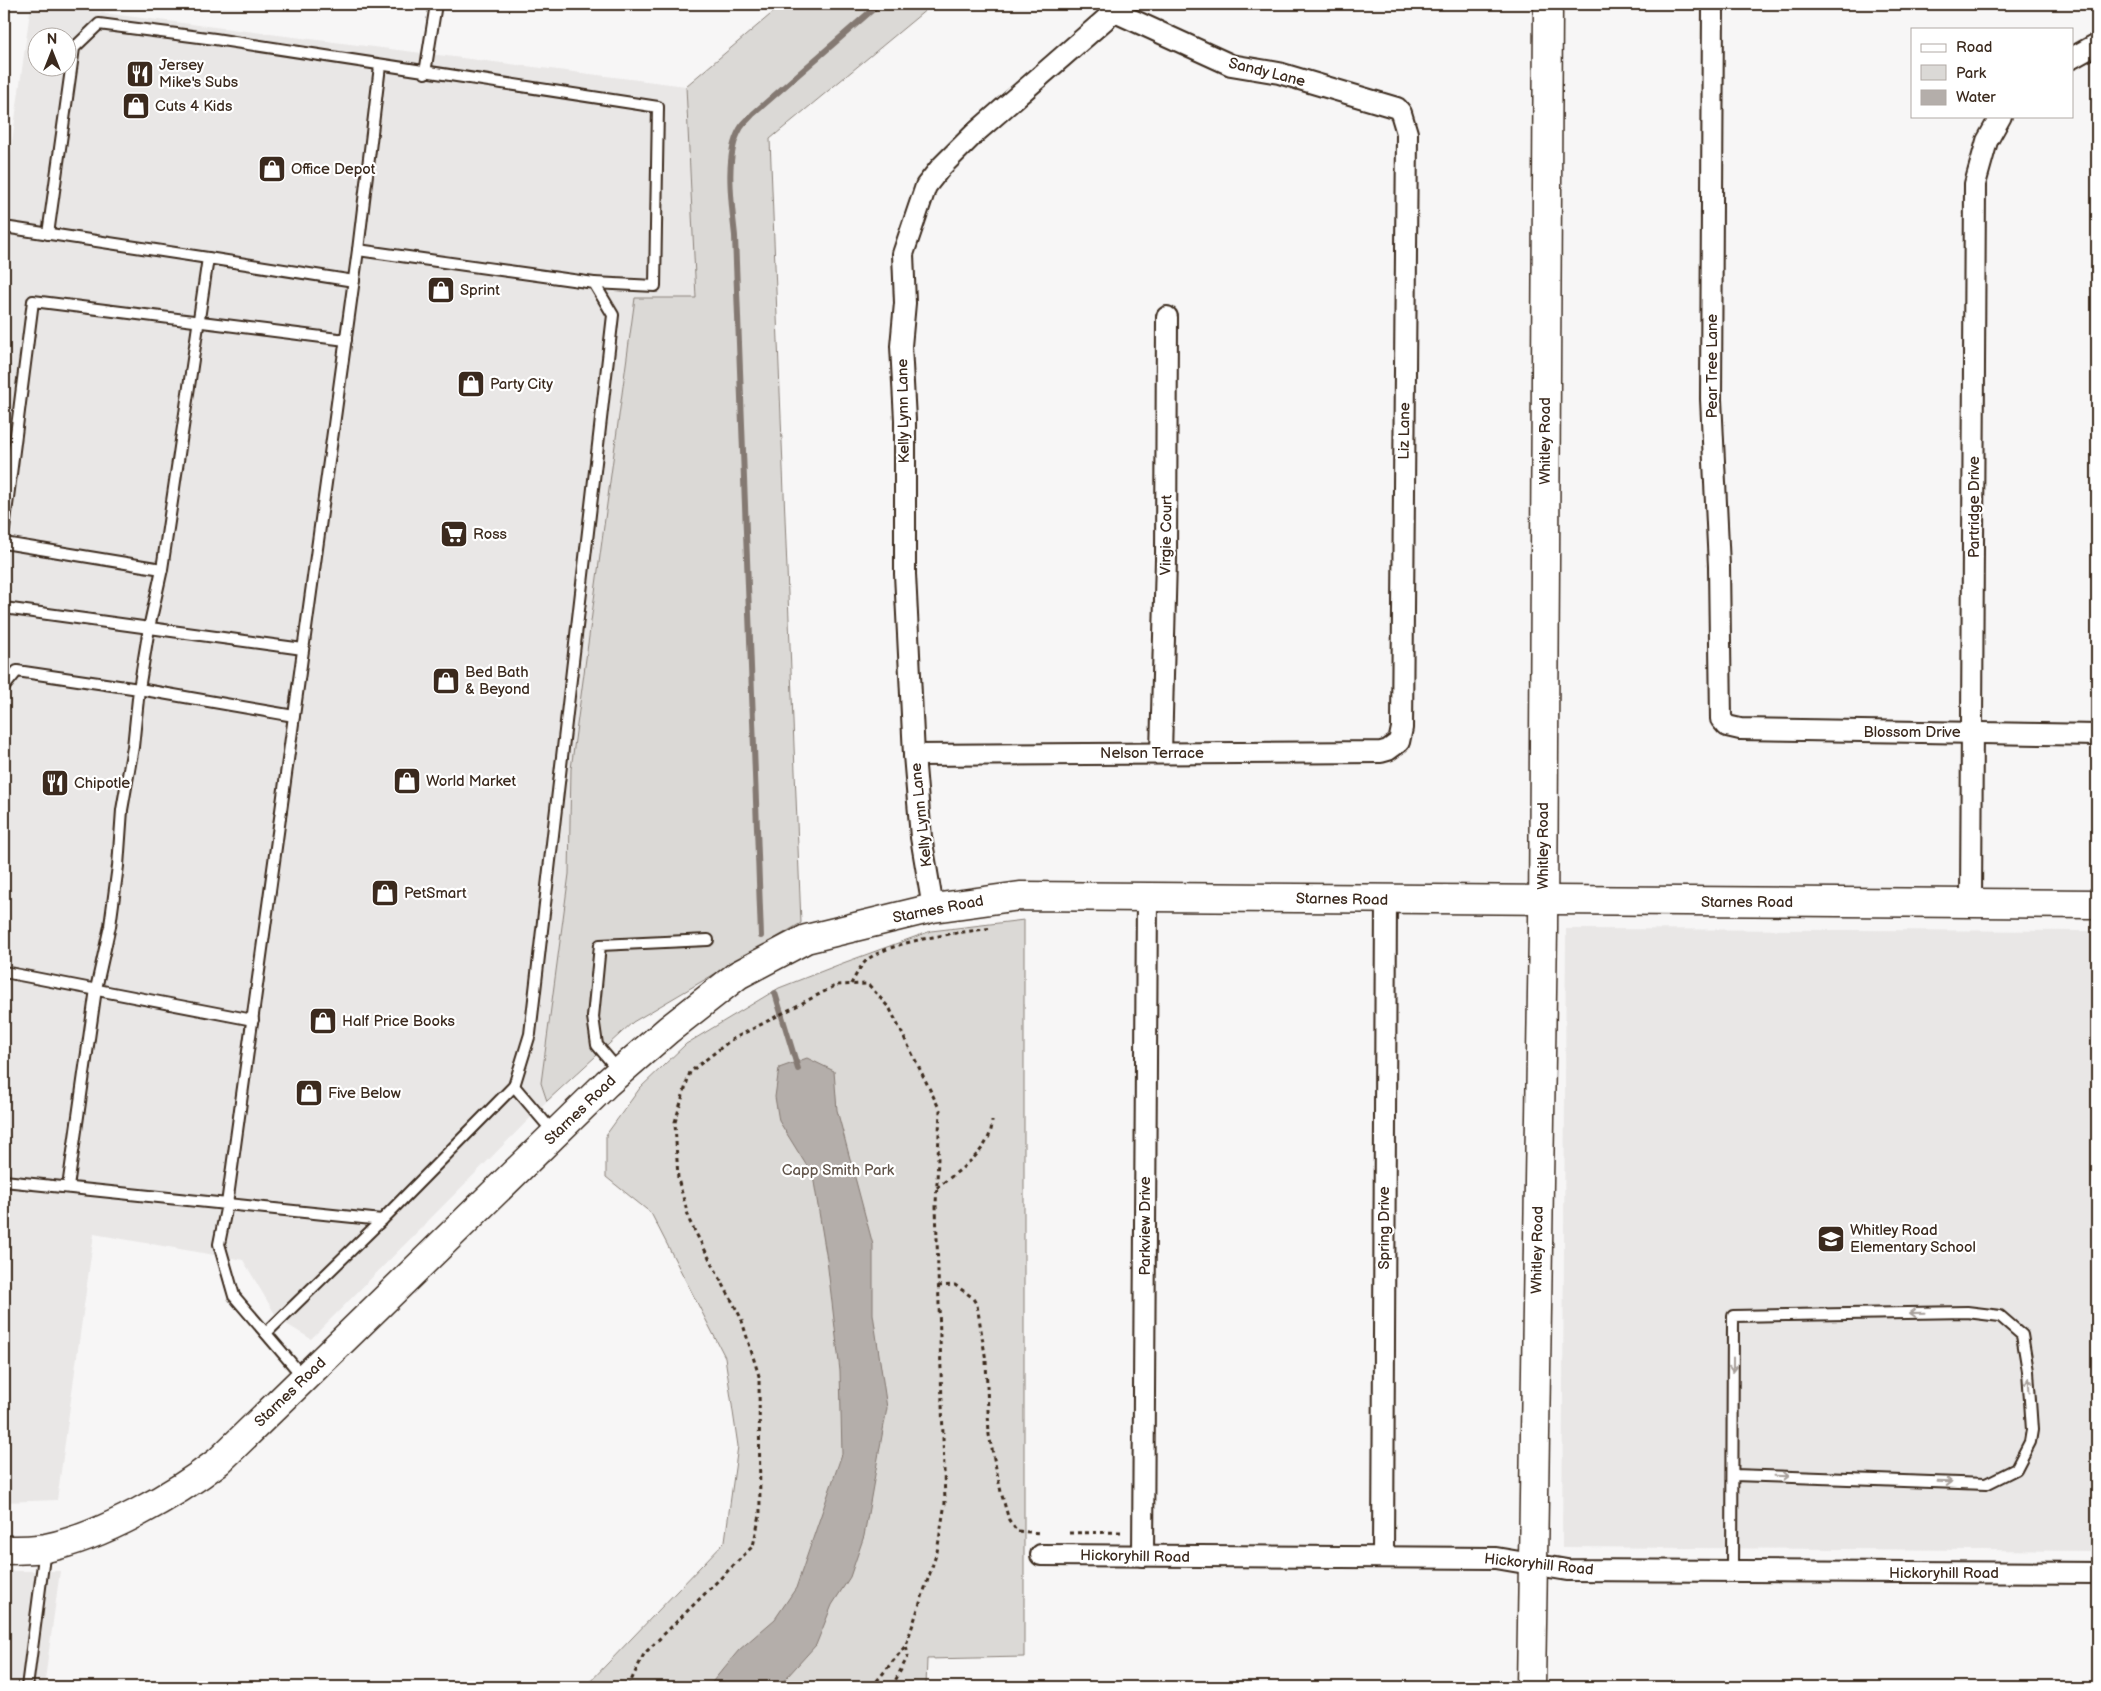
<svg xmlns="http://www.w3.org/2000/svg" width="2101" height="1691" viewBox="0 0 2101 1691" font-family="'Balsamiq Sans',sans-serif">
  <rect width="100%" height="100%" fill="#f7f6f6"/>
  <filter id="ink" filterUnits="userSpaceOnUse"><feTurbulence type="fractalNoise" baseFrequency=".02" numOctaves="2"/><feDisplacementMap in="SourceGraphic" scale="10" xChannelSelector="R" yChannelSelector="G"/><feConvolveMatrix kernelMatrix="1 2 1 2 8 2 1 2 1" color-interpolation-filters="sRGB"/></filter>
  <g filter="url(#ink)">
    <g fill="#e9e7e6" fill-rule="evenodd">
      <path d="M31,4L686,86L696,298L635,299L571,769L569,874L541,1083L547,1101L311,1339L278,1319L243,1260L94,1234L57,1500L4,1502V200ZM38,38H68V68H38Z"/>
      <path d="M1566,929L2097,931V1551L1562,1547Z"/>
      <path d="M4,1571H60L44,1687H4Z"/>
    </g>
    <g fill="#dbd9d6" stroke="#8b827a">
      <path d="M783,4H933L770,139L801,923L633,1022L547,1101L541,1083L569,874L571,769L635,298H696L686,86Z"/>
      <path d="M1024,920V1657L927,1659L926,1687H585L725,1541L738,1446L725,1357L651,1213L606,1177V1135L640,1088L686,1044L779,988L843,963L931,931Z"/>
    </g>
    <path fill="#b4aeaa" stroke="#847972" d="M807,1058L834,1071L837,1110L873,1245V1314L887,1408L864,1536L850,1577L832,1605L816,1645L778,1687H708L739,1650L775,1619L796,1588L842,1454L840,1371L827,1260L813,1176L779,1121L775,1097L779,1068Z"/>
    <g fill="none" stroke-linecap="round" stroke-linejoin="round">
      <g stroke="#847972" stroke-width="6">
        <path d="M761,936L735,236C732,206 724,156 740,129C743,123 749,119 753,114L879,4"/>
        <path d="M775,993L798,1069"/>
      </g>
      <g stroke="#3b2a1e" stroke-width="14">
        <g id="lane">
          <path d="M425,73L436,4"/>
          <path d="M4,227L208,258"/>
          <path d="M48,234L74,48L99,24L215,39L658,107L655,286L594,283"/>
          <path d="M358,250L380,66"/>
          <path d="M4,529L33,301L346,340"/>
          <path d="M4,543L162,569"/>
          <path d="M4,608L303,649"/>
          <path d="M4,687L17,671L139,689L133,747L122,810L118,866L110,926L96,989L68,1187"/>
          <path d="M294,716L139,689L149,628L162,569L208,258L354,281"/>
          <path d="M4,972L253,1020"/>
          <path d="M619,1071L597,1045L593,1017L600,945L708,940"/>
          <path d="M514,1086L554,1133"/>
          <path d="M4,1181L382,1220L514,1086L530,1034L613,315L594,283L358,250L227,1204L219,1244L234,1296L304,1378"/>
          <path d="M266,1333L382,1220"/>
          <path d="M1732,1572L1733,1316L1967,1312L2000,1316L2022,1335L2028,1371L2032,1430L2030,1442L2016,1469L1986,1484L1734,1475"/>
          <path d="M27,1687L45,1549"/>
        </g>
      </g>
      <g stroke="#3b2a1e" stroke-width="24">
        <g id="street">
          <path d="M1713,4L1711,399L1719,566L1721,719L1727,726L1740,729L2097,735"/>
          <path d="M2072,58L2097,44"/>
          <path d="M1161,753L1166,559L1167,317"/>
          <path d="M914,755L1381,752L1388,750L1399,742L1402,728L1407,133L1401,113L1397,108L1279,73L1231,65L1115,12"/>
          <path d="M1971,903L1975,184L1987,141L2001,116"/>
          <path d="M933,908L921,837L914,755L905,574V420L901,346L905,303L903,254L926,186L941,167L974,134L1123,4"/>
          <path d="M1041,1555L1496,1558L1567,1570L2097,1573"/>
          <path d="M1143,1556L1147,897"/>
          <path d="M1383,1557L1386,899"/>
        </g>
      </g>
      <g stroke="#3b2a1e" stroke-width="31">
        <g id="secondary">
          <path d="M4,1550C17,1550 32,1550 46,1548C101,1537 175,1495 219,1461L607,1083L668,1030L738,975L806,939L933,908L1020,896L2097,904"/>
          <path d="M1531,1687L1543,929L1548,4"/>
        </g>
      </g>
      <g stroke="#3b2a1e" stroke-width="3" stroke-dasharray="4 4" stroke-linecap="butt">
        <path d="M851,984C856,975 862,962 871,957C900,939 958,933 992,928"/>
        <path d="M937,1188C957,1171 992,1151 992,1121"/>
        <path d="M938,1286L955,1285L972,1297L977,1305L986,1361L989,1435L1001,1492L1009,1520L1017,1531L1040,1533"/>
        <path d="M1069,1533L1123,1532"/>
        <path d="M628,1687L644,1654L753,1546L760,1515L759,1376L741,1318L690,1222L678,1179L675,1122L690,1072L731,1040L837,985L868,984L890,1009L940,1110L936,1205L945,1503L937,1552L906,1645L872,1687"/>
        <path d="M892,1687L908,1656L906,1645"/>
      </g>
      <use href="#lane" stroke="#fff" stroke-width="10"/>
      <use href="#street" stroke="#fff" stroke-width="20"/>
      <use href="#secondary" stroke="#fff" stroke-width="28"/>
    </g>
    <defs><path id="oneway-shaft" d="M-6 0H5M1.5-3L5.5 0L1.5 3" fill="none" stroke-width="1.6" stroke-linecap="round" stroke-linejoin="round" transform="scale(1.25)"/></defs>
    <g stroke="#a79f9a">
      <use href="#oneway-shaft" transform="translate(1917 1313) rotate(179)"/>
      <use href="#oneway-shaft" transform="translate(1733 1365) rotate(90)"/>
      <use href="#oneway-shaft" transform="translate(2029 1385) rotate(-94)"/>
      <use href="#oneway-shaft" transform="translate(1782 1476) rotate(2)"/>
      <use href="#oneway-shaft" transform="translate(1945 1482) rotate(2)"/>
    </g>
  </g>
  <defs>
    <g id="restaurant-square" transform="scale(1.4375)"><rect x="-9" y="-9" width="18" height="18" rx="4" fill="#3b2a1e" stroke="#fff"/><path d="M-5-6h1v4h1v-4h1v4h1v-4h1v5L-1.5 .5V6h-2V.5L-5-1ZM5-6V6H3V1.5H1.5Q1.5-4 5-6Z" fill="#fff"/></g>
    <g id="shop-square" transform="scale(1.4375)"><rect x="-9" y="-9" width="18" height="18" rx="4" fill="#3b2a1e" stroke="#fff"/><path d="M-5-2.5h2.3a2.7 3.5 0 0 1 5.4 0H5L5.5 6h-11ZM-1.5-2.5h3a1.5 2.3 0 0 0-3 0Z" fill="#fff"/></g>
    <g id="supermarket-square" transform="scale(1.4375)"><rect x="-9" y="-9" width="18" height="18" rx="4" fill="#3b2a1e" stroke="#fff"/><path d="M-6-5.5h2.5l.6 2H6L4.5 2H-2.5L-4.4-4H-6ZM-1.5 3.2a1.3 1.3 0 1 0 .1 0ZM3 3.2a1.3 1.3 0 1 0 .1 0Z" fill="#fff"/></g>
    <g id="school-square" transform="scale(1.4375)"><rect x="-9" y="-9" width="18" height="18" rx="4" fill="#3b2a1e" stroke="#fff"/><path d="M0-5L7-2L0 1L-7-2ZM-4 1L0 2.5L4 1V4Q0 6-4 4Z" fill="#fff"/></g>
  </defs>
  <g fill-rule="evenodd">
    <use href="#restaurant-square" x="140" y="74"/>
    <use href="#shop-square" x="136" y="106"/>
    <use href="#shop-square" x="272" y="169"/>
    <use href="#shop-square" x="441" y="290"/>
    <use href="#shop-square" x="471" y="384"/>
    <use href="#supermarket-square" x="454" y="534"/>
    <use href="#shop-square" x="446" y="681"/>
    <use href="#shop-square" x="407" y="781"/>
    <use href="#restaurant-square" x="55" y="783"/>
    <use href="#shop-square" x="385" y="893"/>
    <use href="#shop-square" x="323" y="1021"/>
    <use href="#shop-square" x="309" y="1093"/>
    <use href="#school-square" x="1831" y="1239"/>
  </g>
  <g text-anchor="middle" stroke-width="4.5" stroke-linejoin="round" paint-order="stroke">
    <g font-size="15" fill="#3b2a1e" stroke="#fff" text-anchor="start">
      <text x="159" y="70">Jersey<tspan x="159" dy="17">Mike's Subs</tspan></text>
      <text x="155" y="111">Cuts 4 Kids</text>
      <text x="291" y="174">Office Depot</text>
      <text x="460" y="295">Sprint</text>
      <text x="490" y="389">Party City</text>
      <text x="473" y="539">Ross</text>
      <text x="465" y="677">Bed Bath<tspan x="465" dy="17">&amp; Beyond</tspan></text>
      <text x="426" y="786">World Market</text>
      <text x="74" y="788">Chipotle</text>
      <text x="404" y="898">PetSmart</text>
      <text x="342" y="1026">Half Price Books</text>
      <text x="328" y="1098">Five Below</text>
      <text x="1850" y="1235">Whitley Road<tspan x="1850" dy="17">Elementary School</tspan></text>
    </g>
    <g font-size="15" fill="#3b2a1e" stroke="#fff">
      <text transform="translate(1267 72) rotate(14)" y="5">Sandy Lane</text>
      <text transform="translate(1712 366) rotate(-90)" y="5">Pear Tree Lane</text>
      <text transform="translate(903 411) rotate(-91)" y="5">Kelly Lynn Lane</text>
      <text transform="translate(1404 431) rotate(-89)" y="5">Liz Lane</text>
      <text transform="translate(1545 441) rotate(-90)" y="5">Whitley Road</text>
      <text transform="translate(1974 507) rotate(-90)" y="5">Partridge Drive</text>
      <text transform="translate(1166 535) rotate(-89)" y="5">Virgie Court</text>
      <text x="1912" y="737">Blossom Drive</text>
      <text x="1152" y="758">Nelson Terrace</text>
      <text transform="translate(921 815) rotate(-96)" y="5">Kelly Lynn Lane</text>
      <text transform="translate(1543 846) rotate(-90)" y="5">Whitley Road</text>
      <text transform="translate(1342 899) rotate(1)" y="5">Starnes Road</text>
      <text x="1747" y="907">Starnes Road</text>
      <text transform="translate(938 909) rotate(-11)" y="5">Starnes Road</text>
      <text transform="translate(580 1110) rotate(-44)" y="5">Starnes Road</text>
      <text transform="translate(1145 1226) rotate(-90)" y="5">Parkview Drive</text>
      <text transform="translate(1384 1228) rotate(-90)" y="5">Spring Drive</text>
      <text transform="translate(1537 1250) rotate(-89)" y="5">Whitley Road</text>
      <text transform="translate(290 1392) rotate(-44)" y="5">Starnes Road</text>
      <text transform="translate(1135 1556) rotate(1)" y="5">Hickoryhill Road</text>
      <text transform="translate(1539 1564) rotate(6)" y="5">Hickoryhill Road</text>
      <text x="1944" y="1578">Hickoryhill Road</text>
    </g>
    <g font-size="15" fill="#63564c" stroke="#fff">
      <text x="838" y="1175">Capp Smith Park</text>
    </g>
  </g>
  <rect width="2101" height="1691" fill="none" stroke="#fff" stroke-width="20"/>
  <rect x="10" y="10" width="2081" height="1671" fill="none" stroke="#3b2a1e" stroke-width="2" filter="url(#ink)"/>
  <rect x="1911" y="28" width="162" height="90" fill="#ffffff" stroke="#b1aaa5"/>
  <rect x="1921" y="44" width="25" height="8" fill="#ffffff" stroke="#b1aaa5"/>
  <text x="1956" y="52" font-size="15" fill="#3b2a1e">Road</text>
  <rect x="1921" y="65" width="25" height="15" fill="#dbd9d6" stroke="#b1aaa5"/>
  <text x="1956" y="78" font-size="15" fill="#3b2a1e">Park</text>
  <rect x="1921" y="90" width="25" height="15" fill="#b4aeaa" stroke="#b1aaa5"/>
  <text x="1956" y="102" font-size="15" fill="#3b2a1e">Water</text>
  <g transform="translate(52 52)"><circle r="24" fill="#ffffff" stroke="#b1aaa5"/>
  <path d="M0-4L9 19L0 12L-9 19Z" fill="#3b2a1e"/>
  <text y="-8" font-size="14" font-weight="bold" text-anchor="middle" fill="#3b2a1e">N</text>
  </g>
</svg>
